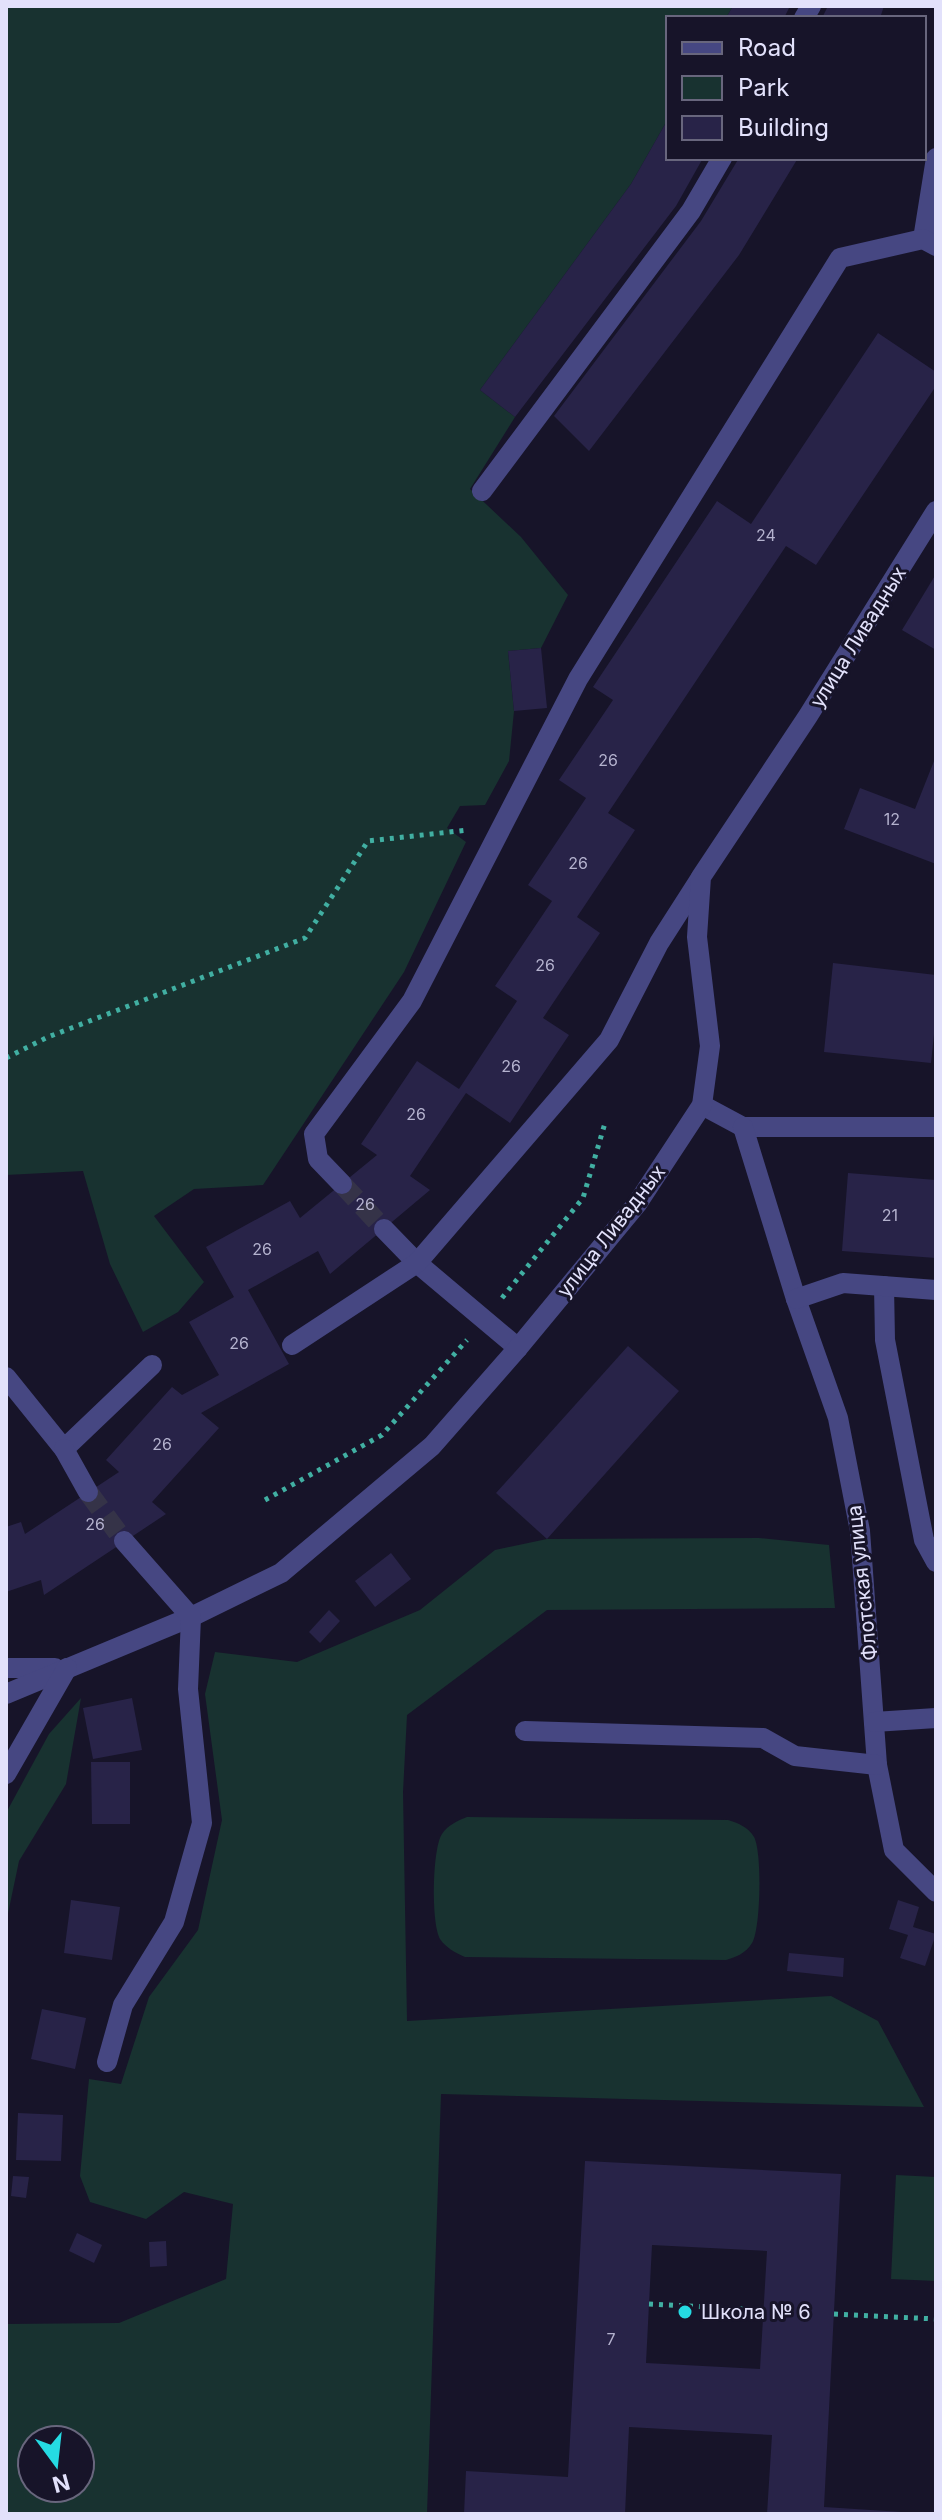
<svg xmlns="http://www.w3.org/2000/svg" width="942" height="2520" viewBox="0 0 942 2520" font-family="Inter,sans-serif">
  <rect width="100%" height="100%" fill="#171429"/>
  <g fill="#183230" fill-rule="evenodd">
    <path d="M6,6H733L726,18H668V119L631,184L480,390L515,417L470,489L521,537L568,595L541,648L508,651L514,711L509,761L485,805L460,806L447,828L466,842L404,972L263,1185L194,1189L154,1216L204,1282L178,1312L143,1332L110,1264L83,1171L6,1175Z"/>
    <path d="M759,1538L829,1545L835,1608L547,1610L407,1715L403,1792L407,2021L831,1996L878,2021L924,2107L441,2094L427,2514H6V2324L119,2323L226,2279L233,2204L184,2192L146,2219L90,2202L80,2176L89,2079L121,2084L149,1997L198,1930L222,1820L205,1694L215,1652L297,1662L420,1610L495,1550L547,1539ZM80,2440V2488H32V2440Z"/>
    <path d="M81,1698L66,1784L19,1861L6,1923V1813L49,1734Z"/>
    <path d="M467,1817L728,1820C738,1823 748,1827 754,1837C762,1851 761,1928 752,1943C746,1953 736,1957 726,1960L465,1957C456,1953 446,1948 440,1939C431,1924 432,1849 442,1834C448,1825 457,1821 467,1817Z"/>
    <path d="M896,2175L936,2177V2281L891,2279Z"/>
  </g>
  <g fill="#282348" fill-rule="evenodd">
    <path d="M733,6H790L784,18H726Z"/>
    <path d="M828,6H884L880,18H822Z"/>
    <path d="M668,119V158H703L676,206L515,417L480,390L631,184Z"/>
    <path d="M739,158H798L739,255L589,451L554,416L701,221Z"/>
    <path d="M878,333L936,372V386L816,565L786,546L608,813L635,830L577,917L600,933L543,1018L569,1035L510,1123L466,1093L410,1176L430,1190L330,1274L318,1251L248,1290L289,1364L201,1413L219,1428L152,1502L166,1514L44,1595L41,1580L6,1592V1527L21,1522L25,1534L119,1472L106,1460L172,1387L182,1395L219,1375L189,1322L234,1297L206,1247L290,1201L300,1218L377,1155L361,1144L417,1061L459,1089L517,1001L495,986L552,901L528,885L586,798L559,780L613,700L593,687L717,501L751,524Z"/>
    <path d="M936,574V650L902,630Z"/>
    <path d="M541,648L547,708L514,711L508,651Z"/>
    <path d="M936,756V864L844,829L860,788L915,809Z"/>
    <path d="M833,963L936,975V1015L931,1063L824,1052Z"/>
    <path d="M848,1173L936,1180V1258L842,1251Z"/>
    <path d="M628,1346L679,1391L547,1539L496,1493Z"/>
    <path d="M391,1553L411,1579L375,1607L355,1581Z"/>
    <path d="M329,1610L340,1621L320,1643L309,1632Z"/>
    <path d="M132,1698L142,1750L93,1759L83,1708Z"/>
    <path d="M91,1762H130V1824H92Z"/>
    <path d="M71,1900L120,1907L112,1960L64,1953Z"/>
    <path d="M898,1900L919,1907L913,1927L936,1934L925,1966L900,1958L908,1935L889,1929Z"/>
    <path d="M789,1953L844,1958L843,1977L787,1971Z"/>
    <path d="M42,2009L86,2018L75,2069L31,2059Z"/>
    <path d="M18,2113L63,2115L61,2161L16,2160Z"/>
    <path d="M585,2161L841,2174L824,2507L902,2512V2514H767L772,2435L629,2427L625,2514H464L466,2471L568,2477ZM652,2245L767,2251L760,2369L646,2363Z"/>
    <path d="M13,2176L29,2177L26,2198L11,2196Z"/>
    <path d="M77,2233L102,2245L94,2263L69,2251Z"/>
    <path d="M166,2241L167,2266L150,2267L149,2242Z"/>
  </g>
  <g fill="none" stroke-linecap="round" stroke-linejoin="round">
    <g stroke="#353348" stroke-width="20" stroke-dasharray="20 10" stroke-linecap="butt">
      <path d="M342,1184L384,1229"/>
      <path d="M88,1492L124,1541"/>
    </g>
    <g stroke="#41afa2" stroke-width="5" stroke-dasharray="4 6" stroke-linecap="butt">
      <path d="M6,1058L48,1037L305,938L368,841L468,830"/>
      <path d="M502,1298L583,1198L605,1123"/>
      <path d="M265,1500L382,1435L467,1340"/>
      <path d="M649,2304L764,2310"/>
      <path d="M834,2314L936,2319"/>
    </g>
    <g stroke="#464782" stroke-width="20">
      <path d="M804,18L811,6"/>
      <path d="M923,239L936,158"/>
      <path d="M482,491L691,211L722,158"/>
      <path d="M702,1105L743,1127H936"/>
      <path d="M743,1127L796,1299L838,1418L860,1531L877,1765L894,1850L936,1892"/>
      <path d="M342,1184L318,1159L314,1134L412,1001L578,679L840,258L923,239L936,246"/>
      <path d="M384,1229L417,1263L518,1348"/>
      <path d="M884,1286L885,1340L924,1540L936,1562"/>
      <path d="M796,1299L843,1283L936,1290"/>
      <path d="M292,1345L417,1263L609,1040L659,943L700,879"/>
      <path d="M6,1377L64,1449L152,1365"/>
      <path d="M64,1449L88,1492"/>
      <path d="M6,1668H55"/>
      <path d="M6,1694L191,1617L281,1573L432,1446L518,1348L637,1204L702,1105L710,1046L697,937L701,877L808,716L936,511"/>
      <path d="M874,1722L936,1718"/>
      <path d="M525,1731L763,1738L795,1756L877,1765"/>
      <path d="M6,1774L67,1668"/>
      <path d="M107,2062L123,2005L174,1922L202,1823L188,1689L191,1617L124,1541"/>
    </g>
  </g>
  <circle fill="#25dbe3" stroke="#171429" stroke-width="3" cx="685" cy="2312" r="8"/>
  <g text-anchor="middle" stroke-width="6" stroke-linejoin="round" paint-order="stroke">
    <g font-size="16" fill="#b4b2ce">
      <text x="766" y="541">24</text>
      <text x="608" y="766">26</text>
      <text x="892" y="825">12</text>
      <text x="578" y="869">26</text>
      <text x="545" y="971">26</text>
      <text x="511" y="1072">26</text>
      <text x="416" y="1120">26</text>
      <text x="365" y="1210">26</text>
      <text x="890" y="1221">21</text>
      <text x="262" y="1255">26</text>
      <text x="239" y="1349">26</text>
      <text x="162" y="1450">26</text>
      <text x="95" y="1530">26</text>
      <text x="611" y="2345">7</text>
    </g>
    <g font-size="20" fill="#e2e1fb" stroke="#171429">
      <text transform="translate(858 637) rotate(-58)" y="7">улица Ливадных</text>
      <text transform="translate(611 1231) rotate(-52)" y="7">улица Ливадных</text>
      <text transform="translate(862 1583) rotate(-96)" y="7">Флотская улица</text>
    </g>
    <g font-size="20" fill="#e2e1fb" stroke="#171429" text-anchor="start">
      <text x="701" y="2319">Школа № 6</text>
    </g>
  </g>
  <rect width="942" height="2520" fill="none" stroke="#e2e1fb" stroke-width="16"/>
  <rect x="666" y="16" width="260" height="144" fill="#171429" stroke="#68667d" stroke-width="2"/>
  <rect x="682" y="42" width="40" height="12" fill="#464782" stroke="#68667d" stroke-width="2"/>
  <text x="738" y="56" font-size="24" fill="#e2e1fb">Road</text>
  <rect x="682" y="76" width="40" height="24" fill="#183230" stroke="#68667d" stroke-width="2"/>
  <text x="738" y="96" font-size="24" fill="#e2e1fb">Park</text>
  <rect x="682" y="116" width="40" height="24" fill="#282348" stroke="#68667d" stroke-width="2"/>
  <text x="738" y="136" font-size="24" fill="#e2e1fb">Building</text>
  <g transform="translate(56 2464) rotate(165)"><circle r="38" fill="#171429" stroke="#68667d" stroke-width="2"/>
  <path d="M0-6L14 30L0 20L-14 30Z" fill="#25dbe3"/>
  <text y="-12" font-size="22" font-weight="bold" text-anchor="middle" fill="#e2e1fb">N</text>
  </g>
</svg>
